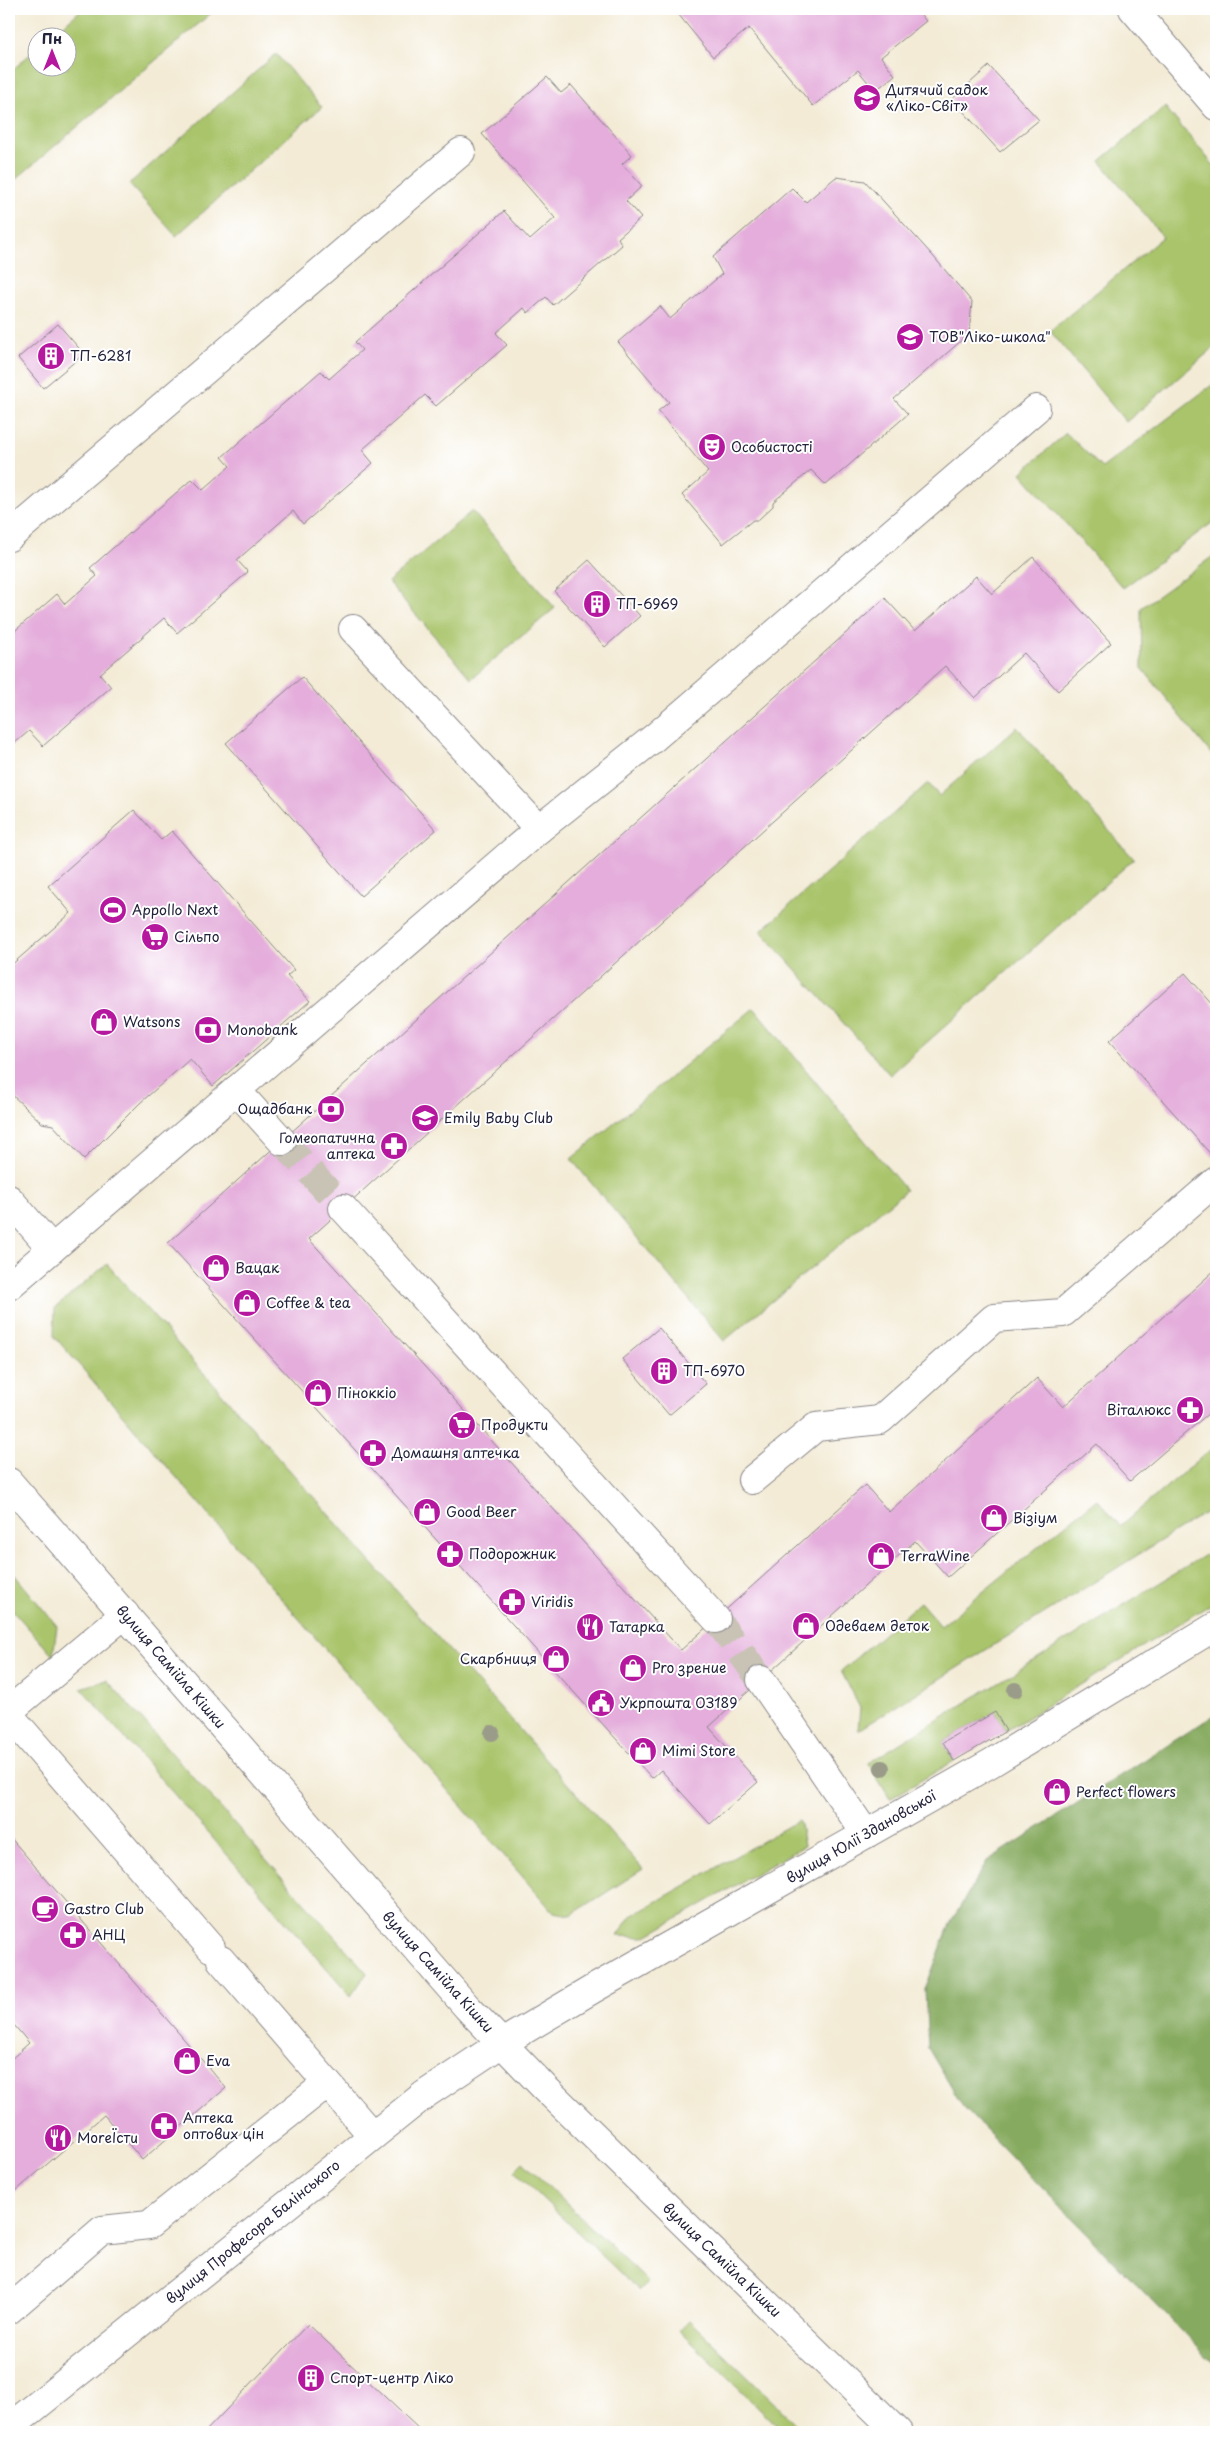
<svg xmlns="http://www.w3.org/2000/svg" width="1225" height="2441" viewBox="0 0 1225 2441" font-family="'Playpen Sans',sans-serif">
  <rect width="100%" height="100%" fill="#fff"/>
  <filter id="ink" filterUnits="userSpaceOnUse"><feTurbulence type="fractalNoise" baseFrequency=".02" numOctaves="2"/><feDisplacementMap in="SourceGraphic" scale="10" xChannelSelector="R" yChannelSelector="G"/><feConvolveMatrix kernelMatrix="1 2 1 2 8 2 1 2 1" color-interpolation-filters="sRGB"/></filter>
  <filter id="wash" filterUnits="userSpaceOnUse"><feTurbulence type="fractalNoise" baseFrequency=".0096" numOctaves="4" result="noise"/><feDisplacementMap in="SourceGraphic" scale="20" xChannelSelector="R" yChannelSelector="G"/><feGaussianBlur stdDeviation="1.12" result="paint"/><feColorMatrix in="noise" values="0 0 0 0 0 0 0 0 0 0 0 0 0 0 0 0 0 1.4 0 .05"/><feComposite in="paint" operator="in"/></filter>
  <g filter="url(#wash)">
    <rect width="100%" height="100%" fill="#f3ebd5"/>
    <g fill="#a9c46a" stroke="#667352">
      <path d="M82,9H216L9,185V73L37,48L38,68H68V38L50,37Z"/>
      <path d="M276,54L322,107L176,236L129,184Z"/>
      <path d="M1165,107L1216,168V346L1126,422L1050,331L1163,237L1100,161Z"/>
      <path d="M1216,382V520L1123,588L1021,473L1066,433L1102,468Z"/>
      <path d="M472,511L555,608L471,679L388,582Z"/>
      <path d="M1216,554V760L1142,668L1141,608Z"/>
      <path d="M1017,727L1134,859L890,1075L761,931L928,783L939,796Z"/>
      <path d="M754,1008L906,1190L724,1341L571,1159Z"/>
      <path d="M107,1264L643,1869L571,1915L553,1912L54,1336L55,1308Z"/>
      <path d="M1216,1445V1506L858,1730L860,1708L841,1671L920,1602L941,1626L1097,1499L1120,1526Z"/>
      <path d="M1216,1548V1601L1006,1731L995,1712L943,1742L954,1761L890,1799L868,1763Z"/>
      <path d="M9,1568L57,1626L53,1656L9,1606Z"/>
      <path d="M107,1680L367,1973L351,1996L81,1688Z"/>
      <path d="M799,1820L804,1846L645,1937L617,1936L630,1917Z"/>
      <path d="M523,2162L648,2282L639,2291L514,2171Z"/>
      <path d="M689,2320L804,2432H784L679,2330Z"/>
    </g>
    <path fill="#86aa5e" stroke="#54664c" d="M1216,1714V2366L963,2107L928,2048L925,1989L950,1924L987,1861Z"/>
    <g id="blocks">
      <g fill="#e4addb">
        <path d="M674,9H916L926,21L881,57L895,75L875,91L858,70L813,106L749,28L713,57Z"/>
        <path d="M989,66L1039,120L1000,152L952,99Z"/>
        <path d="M547,77L561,93L571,85L632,155L622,164L642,186L626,201L641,218L618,238L622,245L553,305L546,297L528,313L524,308L496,333L507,345L436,406L425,395L362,450L373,463L303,524L293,511L237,560L248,572L177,633L164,618L100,674L111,687L43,746L29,731L9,748V636L57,594L65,604L97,576L90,568L192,479L203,490L230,466L222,457L321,371L329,379L362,350L355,342L504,211L530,240L555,218L482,134Z"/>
        <path d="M836,177L865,181L933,256L972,302L969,334L894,399L908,414L826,485L811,470L773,502V506L758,520H753L723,544L682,495L708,472L658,411L669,402L618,342L660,306L670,319L722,274L713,257L792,188L806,202Z"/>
        <path d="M58,324L84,354L43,388L18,358Z"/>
        <path d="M1033,557L1111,643L1058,691L1024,653L975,698L945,666L309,1239L681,1650L865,1485L889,1512L1037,1378L1063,1407L1216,1269V1407L1130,1481L1097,1444L948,1577L915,1541L709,1727L758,1782L710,1824L661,1770L652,1778L627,1751L168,1243L885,598L915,631L976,576L992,594Z"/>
        <path d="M589,560L640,616L605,647L554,591Z"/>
        <path d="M302,677L436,830L361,896L226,743Z"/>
        <path d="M134,810L161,840L172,831L294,970L287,976L310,1001L213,1086L190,1059L140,1103L84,1159L53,1125L42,1123L9,1092V967L71,913L48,886Z"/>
        <path d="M1185,973L1216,1008V1160L1109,1041Z"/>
        <path d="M659,1328L706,1384L669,1415L622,1359Z"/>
        <path d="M995,1712L1006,1731L954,1761L943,1742Z"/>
        <path d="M9,1836L226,2088L142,2160L104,2115L9,2197V2061L29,2043L9,2019Z"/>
        <path d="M308,2324L422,2432H205Z"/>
      </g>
    </g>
  </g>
  <g filter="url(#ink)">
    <use href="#blocks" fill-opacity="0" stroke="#8a8688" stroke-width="1"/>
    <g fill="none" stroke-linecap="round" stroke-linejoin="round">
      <g stroke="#c9c3b6" stroke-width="28" stroke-dasharray="28 14" stroke-linecap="butt">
        <path d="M282,1141L343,1208"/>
        <path d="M716,1619L761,1680"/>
      </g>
      <g stroke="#8a8688" stroke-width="30">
        <g id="minor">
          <path d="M1133,9L1216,106"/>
          <path d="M9,537L461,152"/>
          <path d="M353,629L539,829"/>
          <path d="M236,1090L282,1141"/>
          <path d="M9,1199L52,1249"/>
          <path d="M343,1208L716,1619"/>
          <path d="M9,1286L539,829L655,737L1036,409"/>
          <path d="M752,1480L816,1427L880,1420L994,1318L1063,1313L1216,1181"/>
          <path d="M9,1482L467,2007L544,2087L898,2432"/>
          <path d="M761,1680L866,1834"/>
          <path d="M9,1711L125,1614"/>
          <path d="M9,1715L211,1948"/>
          <path d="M221,1960L372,2135"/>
          <path d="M9,2310L102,2230L149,2225L326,2084"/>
          <path d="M9,2428L424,2095L502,2043L593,1989L991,1763L1216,1626"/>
        </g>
      </g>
      <use href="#minor" stroke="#fff" stroke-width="28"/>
    </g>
    <g fill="#9a9c89">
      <circle cx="1015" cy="1690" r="8"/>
      <circle cx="492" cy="1733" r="8"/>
      <circle cx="882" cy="1768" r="8"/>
    </g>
  </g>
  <defs>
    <g id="school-disc" transform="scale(1.4375)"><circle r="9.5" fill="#b5179e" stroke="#fff"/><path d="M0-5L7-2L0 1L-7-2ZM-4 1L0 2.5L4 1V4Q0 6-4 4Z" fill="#fff"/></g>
    <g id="building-disc" transform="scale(1.4375)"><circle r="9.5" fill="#b5179e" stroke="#fff"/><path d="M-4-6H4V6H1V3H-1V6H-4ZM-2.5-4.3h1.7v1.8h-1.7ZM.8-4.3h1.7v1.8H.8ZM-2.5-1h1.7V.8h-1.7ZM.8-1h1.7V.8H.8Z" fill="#fff"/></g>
    <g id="theatre-disc" transform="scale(1.4375)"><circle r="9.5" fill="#b5179e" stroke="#fff"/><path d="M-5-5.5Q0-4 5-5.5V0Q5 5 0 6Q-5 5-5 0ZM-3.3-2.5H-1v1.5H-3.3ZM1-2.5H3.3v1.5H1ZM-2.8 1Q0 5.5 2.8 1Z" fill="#fff"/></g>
    <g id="stadium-disc" transform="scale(1.4375)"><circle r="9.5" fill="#b5179e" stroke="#fff"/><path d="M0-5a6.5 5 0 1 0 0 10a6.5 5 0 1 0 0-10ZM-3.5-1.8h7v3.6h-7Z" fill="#fff"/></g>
    <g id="supermarket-disc" transform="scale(1.4375)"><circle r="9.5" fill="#b5179e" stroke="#fff"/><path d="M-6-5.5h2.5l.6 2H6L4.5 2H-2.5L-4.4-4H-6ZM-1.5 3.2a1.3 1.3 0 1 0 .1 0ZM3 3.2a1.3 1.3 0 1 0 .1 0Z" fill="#fff"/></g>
    <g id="shop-disc" transform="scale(1.4375)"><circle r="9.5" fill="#b5179e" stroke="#fff"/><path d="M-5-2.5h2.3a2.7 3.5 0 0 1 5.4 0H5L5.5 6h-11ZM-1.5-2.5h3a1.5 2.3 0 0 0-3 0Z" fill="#fff"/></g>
    <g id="bank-disc" transform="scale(1.4375)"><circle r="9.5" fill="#b5179e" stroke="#fff"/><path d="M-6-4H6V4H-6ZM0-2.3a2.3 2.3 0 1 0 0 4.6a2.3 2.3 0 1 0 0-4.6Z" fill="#fff"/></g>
    <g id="pharmacy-disc" transform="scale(1.4375)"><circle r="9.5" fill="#b5179e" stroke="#fff"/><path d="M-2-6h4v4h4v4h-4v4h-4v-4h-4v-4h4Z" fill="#fff"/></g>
    <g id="restaurant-disc" transform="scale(1.4375)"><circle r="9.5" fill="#b5179e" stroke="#fff"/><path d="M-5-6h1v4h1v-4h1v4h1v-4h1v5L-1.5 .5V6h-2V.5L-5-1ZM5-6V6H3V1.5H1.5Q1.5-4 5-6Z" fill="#fff"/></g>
    <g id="civic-disc" transform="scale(1.4375)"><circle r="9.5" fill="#b5179e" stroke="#fff"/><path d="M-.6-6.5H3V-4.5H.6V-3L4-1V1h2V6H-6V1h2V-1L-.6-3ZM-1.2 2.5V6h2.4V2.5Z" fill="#fff"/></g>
    <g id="cafe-disc" transform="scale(1.4375)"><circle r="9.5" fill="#b5179e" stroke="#fff"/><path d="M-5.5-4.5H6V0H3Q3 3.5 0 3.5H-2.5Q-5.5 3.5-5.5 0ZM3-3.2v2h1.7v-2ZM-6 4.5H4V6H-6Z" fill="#fff"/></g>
  </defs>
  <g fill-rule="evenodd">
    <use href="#school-disc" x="867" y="98"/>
    <use href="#school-disc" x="910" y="337"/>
    <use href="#building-disc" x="51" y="356"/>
    <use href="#theatre-disc" x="712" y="447"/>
    <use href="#building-disc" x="597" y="604"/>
    <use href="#stadium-disc" x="113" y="910"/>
    <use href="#supermarket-disc" x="155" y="937"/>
    <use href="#shop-disc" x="104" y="1022"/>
    <use href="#bank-disc" x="208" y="1030"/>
    <use href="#bank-disc" x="331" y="1109"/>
    <use href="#school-disc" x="425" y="1118"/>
    <use href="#pharmacy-disc" x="394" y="1146"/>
    <use href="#shop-disc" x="216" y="1268"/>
    <use href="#shop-disc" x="247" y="1303"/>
    <use href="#building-disc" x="664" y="1371"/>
    <use href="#shop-disc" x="318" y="1393"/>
    <use href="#pharmacy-disc" x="1190" y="1410"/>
    <use href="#supermarket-disc" x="462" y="1425"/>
    <use href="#pharmacy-disc" x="373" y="1453"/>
    <use href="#shop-disc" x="427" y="1512"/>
    <use href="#shop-disc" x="994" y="1518"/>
    <use href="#pharmacy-disc" x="450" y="1554"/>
    <use href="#shop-disc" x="881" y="1556"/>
    <use href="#pharmacy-disc" x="512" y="1602"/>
    <use href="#shop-disc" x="806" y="1626"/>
    <use href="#restaurant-disc" x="590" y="1627"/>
    <use href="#shop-disc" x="556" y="1659"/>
    <use href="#shop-disc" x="633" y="1668"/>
    <use href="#civic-disc" x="601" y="1703"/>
    <use href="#shop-disc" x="643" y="1751"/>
    <use href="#shop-disc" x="1057" y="1792"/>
    <use href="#cafe-disc" x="45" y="1909"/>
    <use href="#pharmacy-disc" x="73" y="1935"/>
    <use href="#shop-disc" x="187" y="2061"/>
    <use href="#pharmacy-disc" x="164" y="2126"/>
    <use href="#restaurant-disc" x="58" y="2138"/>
    <use href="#building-disc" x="311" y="2378"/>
  </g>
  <g text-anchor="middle" stroke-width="4" stroke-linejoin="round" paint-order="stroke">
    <g font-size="14" fill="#22223b" stroke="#fff" text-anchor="start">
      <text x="886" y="95">Дитячий садок<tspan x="886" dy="16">«Ліко-Світ»</tspan></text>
      <text x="929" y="342">ТОВ"Ліко-школа"</text>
      <text x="70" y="361">ТП-6281</text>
      <text x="731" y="452">Особистості</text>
      <text x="616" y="609">ТП-6969</text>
      <text x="132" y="915">Appollo Next</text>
      <text x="174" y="942">Сільпо</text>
      <text x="123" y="1027">Watsons</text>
      <text x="227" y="1035">Monobank</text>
      <text x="312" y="1114" text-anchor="end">Ощадбанк</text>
      <text x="444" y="1123">Emily Baby Club</text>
      <text x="375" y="1143" text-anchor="end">Гомеопатична<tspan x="375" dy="16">аптека</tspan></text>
      <text x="235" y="1273">Вацак</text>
      <text x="266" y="1308">Coffee &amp; tea</text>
      <text x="683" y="1376">ТП-6970</text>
      <text x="337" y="1398">Піноккіо</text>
      <text x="1171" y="1415" text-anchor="end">Віталюкс</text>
      <text x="481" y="1430">Продукти</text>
      <text x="392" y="1458">Домашня аптечка</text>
      <text x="446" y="1517">Good Beer</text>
      <text x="1013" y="1523">Візіум</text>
      <text x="469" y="1559">Подорожник</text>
      <text x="900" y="1561">TerraWine</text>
      <text x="531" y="1607">Viridis</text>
      <text x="825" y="1631">Одеваем деток</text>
      <text x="609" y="1632">Татарка</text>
      <text x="537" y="1664" text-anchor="end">Скарбниця</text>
      <text x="652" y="1673">Pro зрение</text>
      <text x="620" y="1708">Укрпошта 03189</text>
      <text x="662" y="1756">Mimi Store</text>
      <text x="1076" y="1797">Perfect flowers</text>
      <text x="64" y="1914">Gastro Club</text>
      <text x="92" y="1940">АНЦ</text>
      <text x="206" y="2066">Eva</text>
      <text x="183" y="2123">Аптека<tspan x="183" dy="16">оптових цін</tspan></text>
      <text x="77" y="2143">MoreЇсти</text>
      <text x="330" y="2383">Спорт-центр Ліко</text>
    </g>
    <g font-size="14" fill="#22223b" stroke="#fff">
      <text transform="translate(171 1667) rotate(49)" y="5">вулиця Самійла Кішки</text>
      <text transform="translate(861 1837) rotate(-30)" y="5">вулиця Юлії Здановської</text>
      <text transform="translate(438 1972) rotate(48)" y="5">вулиця Самійла Кішки</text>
      <text transform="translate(253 2232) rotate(-39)" y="5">вулиця Професора Балінського</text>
      <text transform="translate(722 2260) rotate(44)" y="5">вулиця Самійла Кішки</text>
    </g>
  </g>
  <rect width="1225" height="2441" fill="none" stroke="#fff" stroke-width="30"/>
  <g transform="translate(52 52)"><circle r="24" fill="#ffffff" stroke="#a7a7b1"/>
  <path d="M0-4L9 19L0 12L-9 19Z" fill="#b5179e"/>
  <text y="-8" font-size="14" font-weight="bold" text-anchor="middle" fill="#22223b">Пн</text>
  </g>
</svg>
